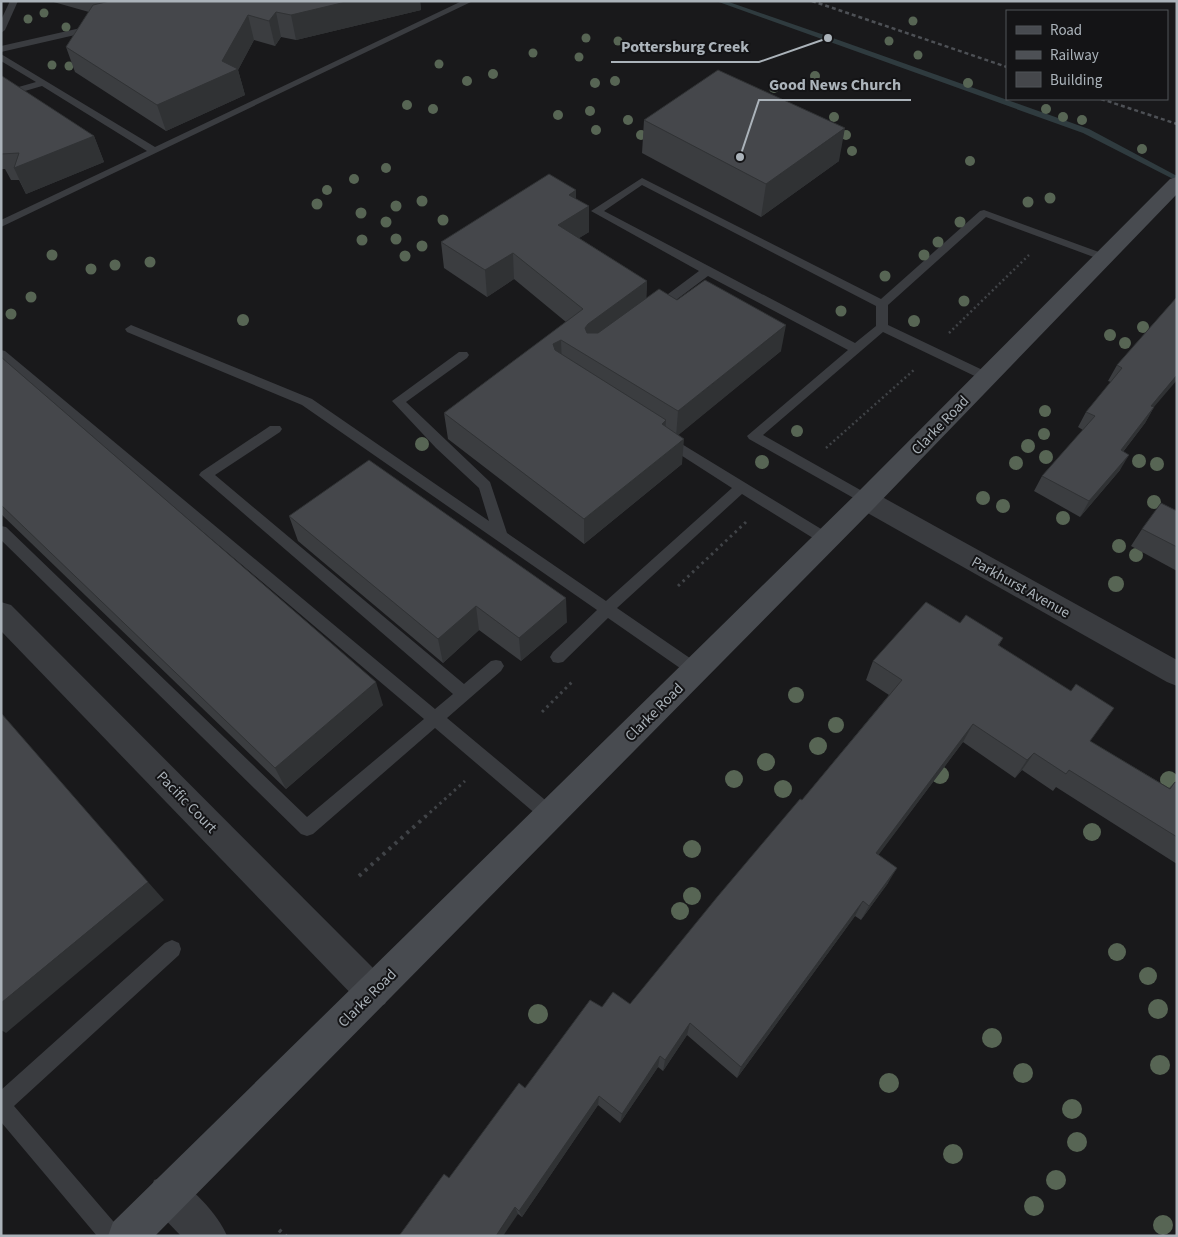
<svg xmlns="http://www.w3.org/2000/svg" width="1178" height="1237" viewBox="0 0 1178 1237" font-family="'Source Sans 3',sans-serif">
  <rect width="100%" height="100%" fill="#19191b"/>
  <g fill="none" stroke-linecap="round" stroke-linejoin="round">
    <path fill="#2f3b3f" fill-rule="evenodd" d="M716,1H726L830,37L1089,129L1177,176V181L1083,133Z"/>
    <g stroke="#404347" stroke-width="2.5" stroke-dasharray="2 3" stroke-linecap="butt">
      <path d="M949,333L1029,255"/>
      <path d="M826,448L915,369"/>
    </g>
    <g stroke="#404347" stroke-width="3" stroke-dasharray="2.5 4" stroke-linecap="butt">
      <path d="M678,586L746,522"/>
      <path d="M542,712L573,681"/>
      <path d="M425,817L465,781"/>
    </g>
    <g stroke="#404347" stroke-width="4" stroke-dasharray="3 5" stroke-linecap="butt">
      <path d="M359,876L426,816"/>
      <path d="M279,1230L286,1236"/>
    </g>
    <g fill="#3a3c40" fill-rule="evenodd">
      <path d="M10,1H18L5,30L1,33V20Z"/>
      <path d="M462,1H473L1,227V220L147,151L42,86L1,98V92L36,82L1,61V54L155,147Z"/>
      <path d="M94,25L97,26V30L1,52V46Z"/>
      <path d="M642,178L881,299L980,211L984,210L1107,255L1109,257L1103,260L1099,259L986,217L888,305V325L991,374L993,377L991,380H983L883,332L763,435L871,496L873,500L871,504L866,505L749,439L747,436L848,350L708,276L660,312H652L650,309L652,306L699,271L591,211ZM642,185L876,306V326L855,343L604,211Z"/>
      <path d="M131,325L312,399L489,521L479,488L436,448L392,401L459,352H467L469,355L467,358L406,402L490,482L507,533L606,601L732,488L662,443L660,440L662,437L667,435L831,535L833,539L831,543L826,544L821,543L742,494L617,608L700,665L703,670L700,675L695,677L690,675L608,618L563,662L558,663L553,662L550,657L553,652L597,610L302,405L127,332L125,329Z"/>
      <path d="M1,350L5,351L435,709L453,694L199,475L201,472L270,426H280L282,429L280,432L215,475L464,684L491,661L496,660L501,661L504,666L501,671L447,718L556,809L559,815L556,821L550,823L544,821L435,728L313,834L307,836L301,834L1,540V526L6,527L307,817L424,719L1,361Z"/>
      <path d="M172,940L179,943L181,949L179,955L14,1106L119,1228L122,1236H97L1,1122V1090L165,943Z"/>
    </g>
    <g fill="#3a3c40" fill-rule="evenodd">
      <path d="M1,602L11,605L385,980L390,992L385,1004L373,1009L361,1004L1,631Z"/>
      <path d="M168,1175C190,1184 218,1214 227,1236H181L154,1208L149,1194L154,1180Z"/>
    </g>
    <path fill="#3a3c40" fill-rule="evenodd" d="M866,491L875,493L1177,660V686L1167,682L857,507L853,500L857,493Z"/>
    <path fill="#484b50" fill-rule="evenodd" d="M1177,177V194L875,507L155,1236H108L113,1222L857,493L1170,179Z"/>
    <g stroke="#4d5055" stroke-width="2.5" stroke-dasharray="4 3" stroke-linecap="butt">
      <path d="M812,1L1007,67"/>
      <path d="M1101,99L1177,124"/>
    </g>
  </g>
  <g fill="#576554">
    <circle cx="44" cy="13" r="4.5"/>
    <circle cx="28" cy="19" r="4.5"/>
    <circle cx="913" cy="21" r="4.5"/>
    <circle cx="66" cy="27" r="4.5"/>
    <circle cx="586" cy="38" r="4.5"/>
    <circle cx="618" cy="41" r="4.5"/>
    <circle cx="889" cy="41" r="4.5"/>
    <circle cx="674" cy="49" r="4.5"/>
    <circle cx="533" cy="53" r="4.5"/>
    <circle cx="918" cy="55" r="4.5"/>
    <circle cx="579" cy="57" r="4.5"/>
    <circle cx="439" cy="64" r="4.5"/>
    <circle cx="52" cy="65" r="4.5"/>
    <circle cx="69" cy="66" r="4.5"/>
    <circle cx="493" cy="74" r="5"/>
    <circle cx="815" cy="76" r="5"/>
    <circle cx="467" cy="81" r="5"/>
    <circle cx="615" cy="81" r="5"/>
    <circle cx="595" cy="83" r="5"/>
    <circle cx="968" cy="83" r="5"/>
    <circle cx="774" cy="88" r="5"/>
    <circle cx="407" cy="105" r="5"/>
    <circle cx="433" cy="109" r="5"/>
    <circle cx="1046" cy="109" r="5"/>
    <circle cx="590" cy="111" r="5"/>
    <circle cx="558" cy="115" r="5"/>
    <circle cx="834" cy="117" r="5"/>
    <circle cx="1063" cy="117" r="5"/>
    <circle cx="628" cy="120" r="5"/>
    <circle cx="1082" cy="120" r="5"/>
    <circle cx="596" cy="130" r="5"/>
    <circle cx="641" cy="135" r="5"/>
    <circle cx="846" cy="135" r="5"/>
    <circle cx="1142" cy="149" r="5"/>
    <circle cx="852" cy="151" r="5"/>
    <circle cx="970" cy="161" r="5"/>
    <circle cx="386" cy="168" r="5"/>
    <circle cx="354" cy="179" r="5"/>
    <circle cx="327" cy="190" r="5"/>
    <circle cx="1050" cy="198" r="5.5"/>
    <circle cx="422" cy="201" r="5.5"/>
    <circle cx="1028" cy="202" r="5.5"/>
    <circle cx="317" cy="204" r="5.5"/>
    <circle cx="396" cy="206" r="5.5"/>
    <circle cx="361" cy="213" r="5.5"/>
    <circle cx="443" cy="220" r="5.5"/>
    <circle cx="386" cy="222" r="5.5"/>
    <circle cx="960" cy="222" r="5.5"/>
    <circle cx="396" cy="239" r="5.5"/>
    <circle cx="362" cy="240" r="5.5"/>
    <circle cx="938" cy="242" r="5.5"/>
    <circle cx="422" cy="246" r="5.5"/>
    <circle cx="52" cy="255" r="5.5"/>
    <circle cx="924" cy="255" r="5.5"/>
    <circle cx="405" cy="256" r="5.5"/>
    <circle cx="150" cy="262" r="5.5"/>
    <circle cx="115" cy="265" r="5.5"/>
    <circle cx="91" cy="269" r="5.5"/>
    <circle cx="885" cy="276" r="5.5"/>
    <circle cx="31" cy="297" r="5.5"/>
    <circle cx="964" cy="301" r="5.5"/>
    <circle cx="841" cy="311" r="5.5"/>
    <circle cx="11" cy="314" r="5.5"/>
    <circle cx="243" cy="320" r="6"/>
    <circle cx="914" cy="321" r="6"/>
    <circle cx="1143" cy="327" r="6"/>
    <circle cx="1110" cy="335" r="6"/>
    <circle cx="1125" cy="343" r="6"/>
    <circle cx="1045" cy="411" r="6"/>
    <circle cx="797" cy="431" r="6"/>
    <circle cx="1044" cy="434" r="6"/>
    <circle cx="422" cy="444" r="7"/>
    <circle cx="1028" cy="446" r="7"/>
    <circle cx="1046" cy="457" r="7"/>
    <circle cx="1139" cy="461" r="7"/>
    <circle cx="762" cy="462" r="7"/>
    <circle cx="1016" cy="463" r="7"/>
    <circle cx="1157" cy="464" r="7"/>
    <circle cx="983" cy="498" r="7"/>
    <circle cx="1154" cy="502" r="7"/>
    <circle cx="1003" cy="506" r="7"/>
    <circle cx="1063" cy="518" r="7"/>
    <circle cx="1119" cy="546" r="7"/>
    <circle cx="1136" cy="555" r="7"/>
    <circle cx="1116" cy="584" r="8"/>
    <circle cx="796" cy="695" r="8"/>
    <circle cx="836" cy="725" r="8"/>
    <circle cx="818" cy="746" r="9"/>
    <circle cx="766" cy="762" r="9"/>
    <circle cx="940" cy="775" r="9"/>
    <circle cx="734" cy="779" r="9"/>
    <circle cx="1169" cy="780" r="9"/>
    <circle cx="783" cy="789" r="9"/>
    <circle cx="1092" cy="832" r="9"/>
    <circle cx="692" cy="849" r="9"/>
    <circle cx="692" cy="896" r="9"/>
    <circle cx="680" cy="911" r="9"/>
    <circle cx="1117" cy="952" r="9"/>
    <circle cx="1148" cy="976" r="9"/>
    <circle cx="1158" cy="1009" r="10"/>
    <circle cx="538" cy="1014" r="10"/>
    <circle cx="992" cy="1038" r="10"/>
    <circle cx="1160" cy="1065" r="10"/>
    <circle cx="1023" cy="1073" r="10"/>
    <circle cx="889" cy="1083" r="10"/>
    <circle cx="1072" cy="1109" r="10"/>
    <circle cx="1077" cy="1142" r="10"/>
    <circle cx="953" cy="1154" r="10"/>
    <circle cx="1056" cy="1180" r="10"/>
    <circle cx="1034" cy="1206" r="10"/>
    <circle cx="1163" cy="1225" r="10"/>
  </g>
  <g fill="#3b3d40">
    <path d="M50,1H420L421,10L296,40L281,37L275,46L254,40L238,70L245,95L166,131L75,72L66,47L89,12Z"/>
    <path d="M1,76L94,136L104,162L26,194L19,180H11L5,169H1Z"/>
    <path d="M644,120L839,161L761,217L642,153Z"/>
    <path d="M576,199L589,206V232L579,238L647,281L646,299L677,300L781,351L678,435L682,464L584,544L448,439L444,413L566,322L514,279L487,297L444,268L441,242Z"/>
    <path d="M1177,297L1154,407L1145,423L1123,452L1120,470L1080,517L1034,491L1042,476L1083,430L1078,427L1086,412L1111,382L1108,381L1117,365Z"/>
    <path d="M1,357L383,705L286,789L1,514Z"/>
    <path d="M1177,511V571L1131,546L1142,529Z"/>
    <path d="M289,516L567,622L521,661L479,630L443,663L298,541Z"/>
    <path d="M960,623L1003,638L999,645L1090,741L1169,788L1175,782L1177,783V864L1056,787L1053,791L1022,770L1015,778L963,742L878,855L888,883L861,920L855,916L737,1078L687,1035L663,1071L658,1067L620,1123L598,1105L522,1217L518,1214L449,1178L525,1088L602,1007L630,1004L802,800L889,695L866,680L873,661Z"/>
  </g>
  <g fill="#303234">
    <path d="M350,1H420L421,10L296,40L291,15Z"/>
    <path d="M276,12L281,37L275,46L269,21Z"/>
    <path d="M248,15L254,40L238,70L245,95L166,131L157,105L222,61Z"/>
    <path d="M845,128L839,161L761,217L766,184Z"/>
    <path d="M94,136L104,162L26,194L14,168Z"/>
    <path d="M576,190V213L589,206V232L558,251V225L569,195Z"/>
    <path d="M513,253L514,279L487,297L485,270Z"/>
    <path d="M647,281L646,308L588,350L585,328L588,324Z"/>
    <path d="M786,325L781,351L676,437L678,411Z"/>
    <path d="M561,340L562,366L553,344Z"/>
    <path d="M1177,375V380L1142,421L1151,406Z"/>
    <path d="M1154,407L1145,423L1112,466L1121,450Z"/>
    <path d="M666,420L664,446L662,424Z"/>
    <path d="M684,439L682,464L584,544V519Z"/>
    <path d="M1129,455L1120,470L1080,517L1089,501Z"/>
    <path d="M566,598L567,622L521,661L519,638Z"/>
    <path d="M476,606L479,630L443,663L438,639Z"/>
    <path d="M376,682L383,705L286,789L275,768Z"/>
    <path d="M973,724L963,742L868,869L876,853Z"/>
    <path d="M1034,753L1022,770L1015,778L1027,760Z"/>
    <path d="M897,868L888,883L861,920L869,906Z"/>
    <path d="M148,882L164,900L6,1033L1,1030V1003Z"/>
    <path d="M863,901L855,916L737,1078L741,1067Z"/>
    <path d="M690,1023L687,1035L663,1071L665,1060Z"/>
    <path d="M660,1056L658,1067L620,1123L622,1114Z"/>
    <path d="M599,1096L598,1105L522,1217L519,1211Z"/>
    <path d="M515,1207L518,1214L503,1236H496Z"/>
  </g>
  <g fill="#45474b" stroke="#303234">
    <path d="M110,1H350L291,15L276,12L269,21L248,15L222,61L238,69L157,105L66,47L93,5Z"/>
    <path d="M718,70L845,128L766,184L644,120Z"/>
    <path d="M1,76H2L94,136L14,168L19,153L1,154Z"/>
    <path d="M549,174L576,190L569,195L589,206L558,225L647,281L588,324L585,328L587,333H598L659,289L677,300L705,280L786,325L678,411L561,340L553,344L555,350L666,420L662,424L684,439L584,519L444,413L583,309L513,253L485,270L441,242Z"/>
    <path d="M1177,297V375L1151,406L1154,407L1121,450L1129,455L1089,501L1042,476L1095,416L1086,412L1122,368L1117,365Z"/>
    <path d="M1,357L376,682L275,768L1,505Z"/>
    <path d="M369,460L566,598L519,638L476,606L438,639L289,516Z"/>
    <path d="M1161,503L1177,511V547L1142,529Z"/>
    <path d="M926,602L960,623L966,615L1003,638L998,645L1071,691L1076,684L1114,708L1090,741L1170,789L1175,782L1177,783V837L1069,770L1066,774L1034,753L1027,760L973,724L876,853L897,868L869,906L863,901L741,1067L690,1023L665,1060L660,1056L622,1114L599,1096L519,1211L515,1207L496,1236H399L444,1174L449,1178L519,1083L525,1088L590,1000L602,1007L613,992L630,1004L718,896L800,799L802,800L902,680L873,661Z"/>
    <path d="M1,713L148,882L1,1003Z"/>
  </g>
  <g text-anchor="middle" stroke-width="4" stroke-linejoin="round" paint-order="stroke">
    <g font-size="15" fill="#abb3ba" stroke="#141416">
      <text transform="translate(940 425) rotate(-46)" y="5">Clarke Road</text>
      <text transform="translate(1021 587) rotate(29)" y="5">Parkhurst Avenue</text>
      <text transform="translate(654 712) rotate(-45)" y="5">Clarke Road</text>
      <text transform="translate(187 802) rotate(46)" y="5">Pacific Court</text>
      <text transform="translate(367 998) rotate(-45)" y="5">Clarke Road</text>
    </g>
  </g>
  <path fill="none" stroke="#abb3ba" stroke-width="2" d="M828 38L759 62H611M740 157L759 100H911"/>
  <g fill="#abb3ba" stroke="#141416" stroke-width="2">
    <circle cx="828" cy="38" r="5"/>
    <circle cx="740" cy="157" r="5"/>
  </g>
  <g font-size="16" text-anchor="middle" font-weight="bold" fill="#abb3ba" stroke="#141416" stroke-width="4" stroke-linejoin="round" paint-order="stroke">
    <text x="685" y="52">Pottersburg Creek</text>
    <text x="835" y="90">Good News Church</text>
  </g>
  <rect width="1178" height="1237" fill="none" stroke="#abb3ba" stroke-width="5"/>
  <rect x="1006" y="10" width="162" height="90" fill="#141416" stroke="#505458"/>
  <rect x="1016" y="26" width="25" height="8" fill="#484b50" stroke="#505458"/>
  <text x="1050" y="35" font-size="15" fill="#abb3ba">Road</text>
  <rect x="1016" y="51" width="25" height="8" fill="#4d5055" stroke="#505458"/>
  <text x="1050" y="60" font-size="15" fill="#abb3ba">Railway</text>
  <rect x="1016" y="72" width="25" height="15" fill="#45474b" stroke="#505458"/>
  <text x="1050" y="85" font-size="15" fill="#abb3ba">Building</text>
</svg>
